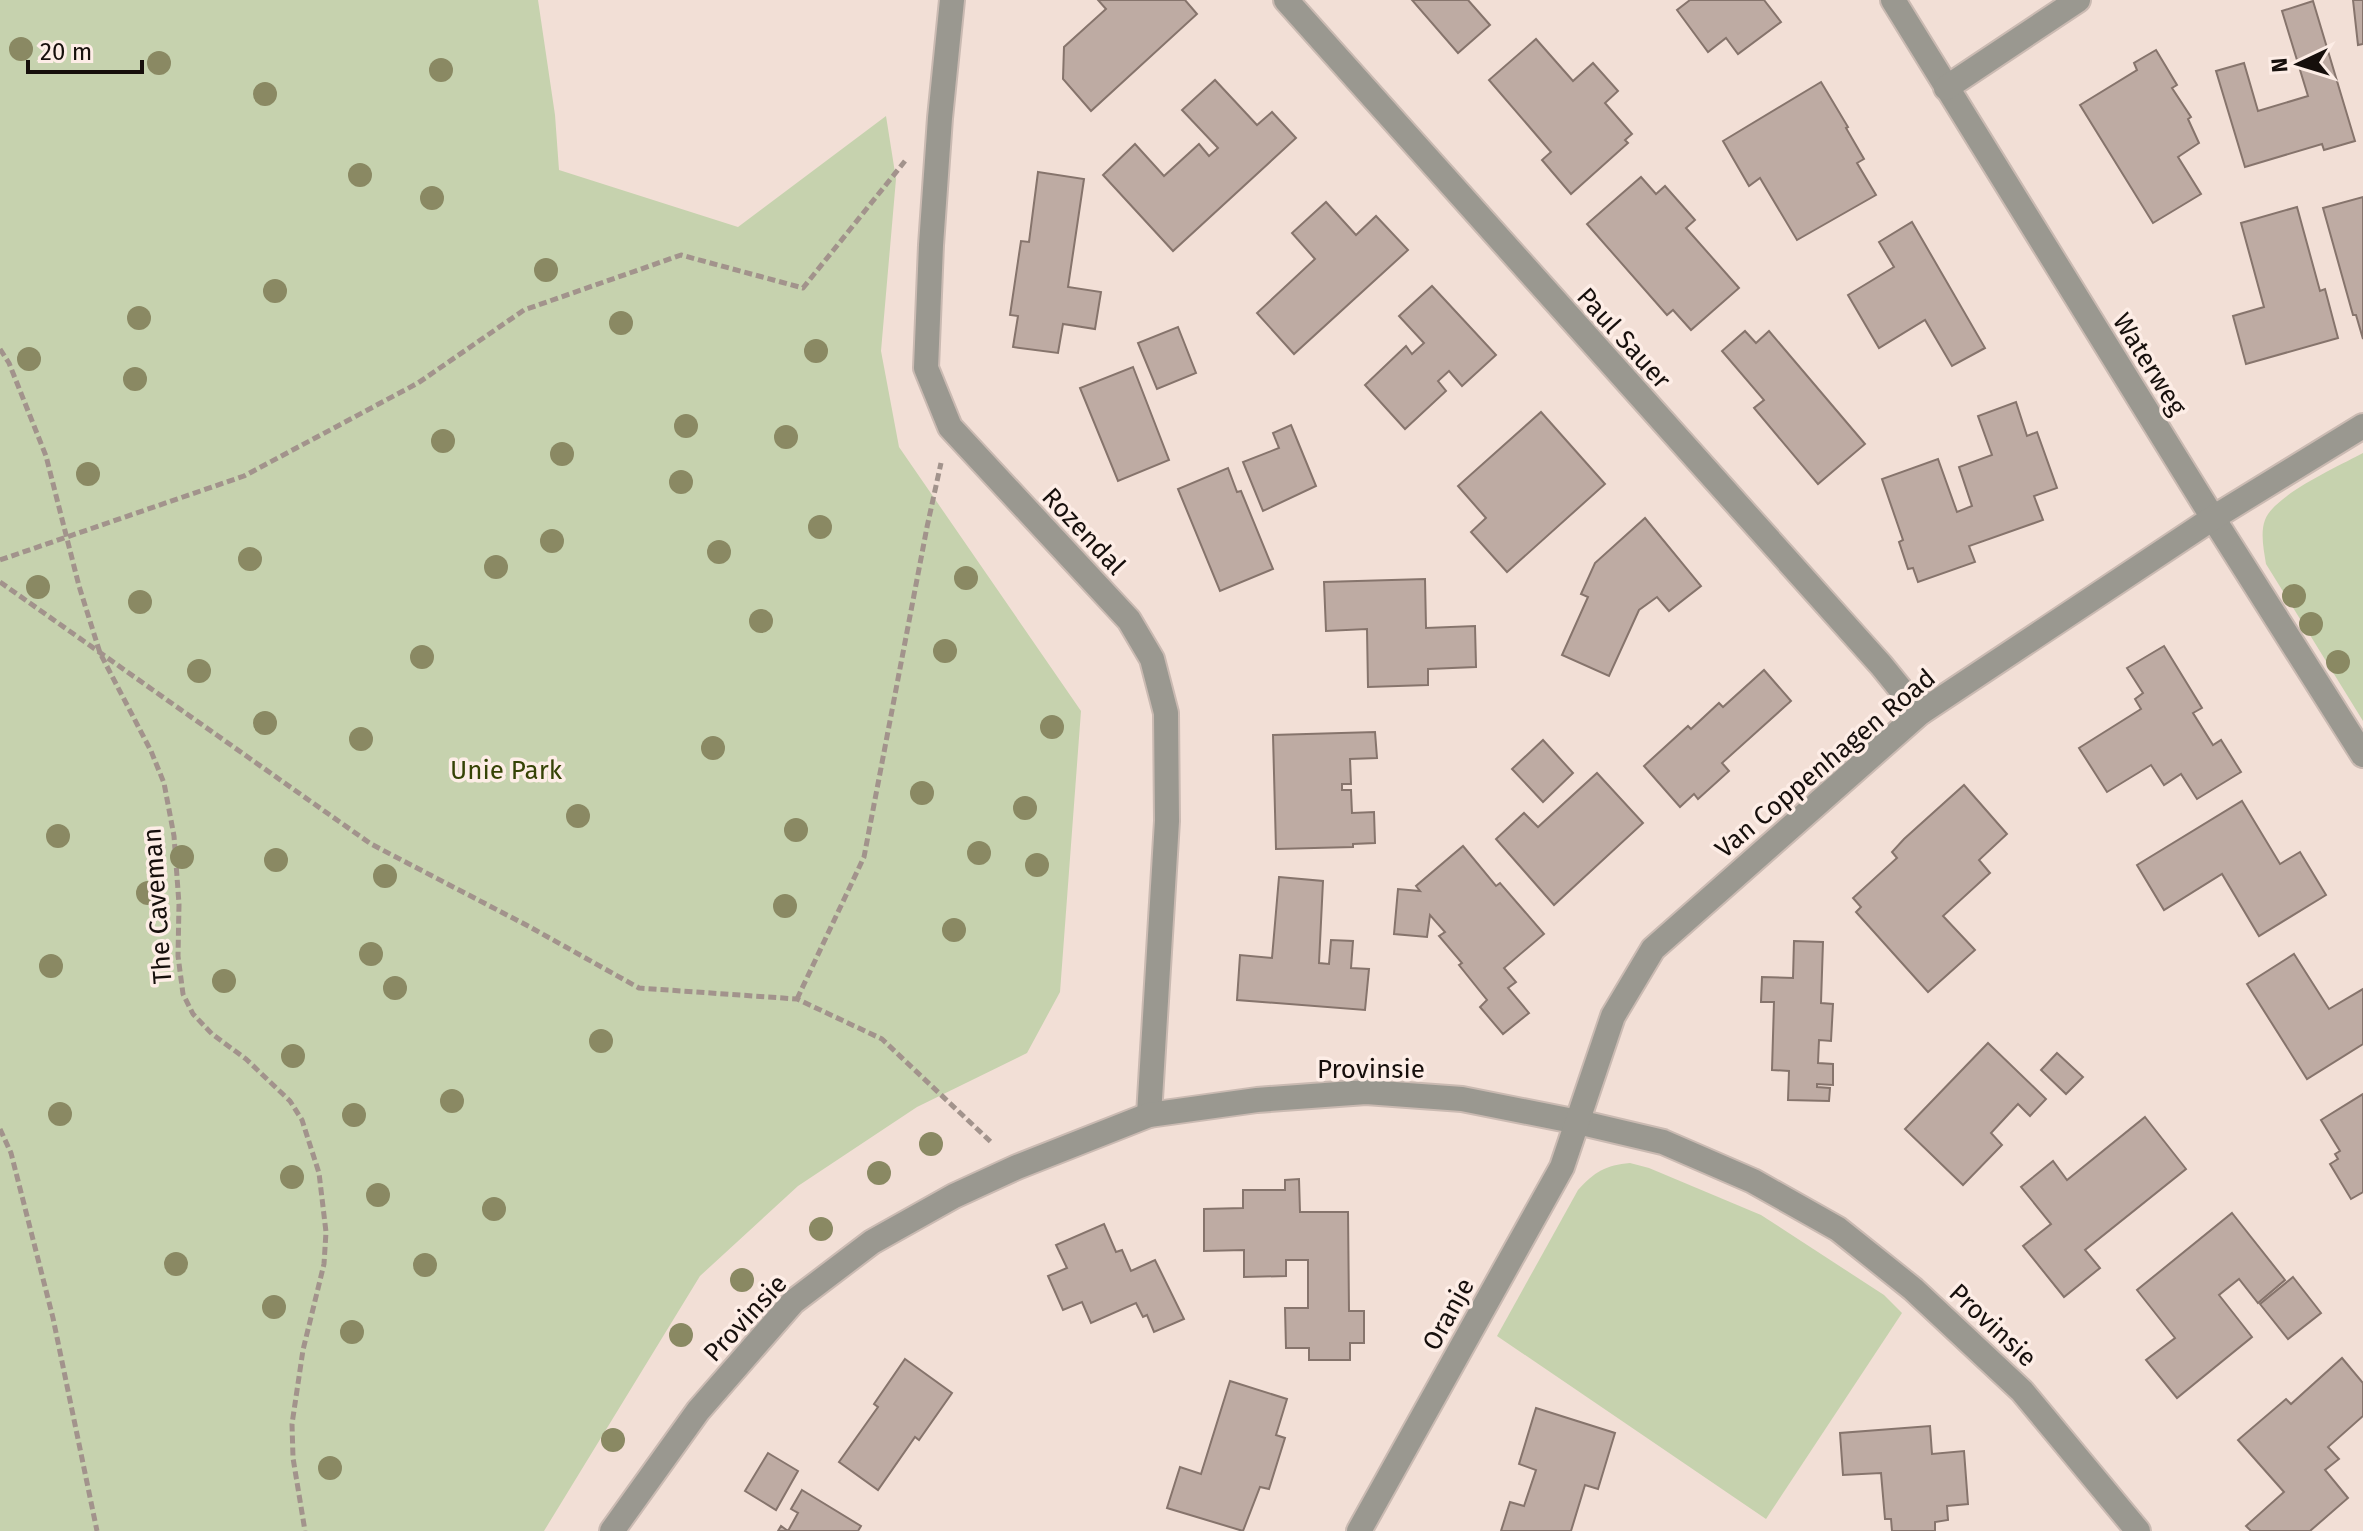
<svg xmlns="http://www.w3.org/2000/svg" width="2363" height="1531" viewBox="0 0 2363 1531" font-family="'Fira Sans',sans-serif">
  <rect width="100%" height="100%" fill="#f2dfd6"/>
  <g fill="#c6d2ae">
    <path d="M0,0H538L555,115L559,170L738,227L886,116L896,179L881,351L899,447L1081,711L1060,992L1027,1053L917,1107L798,1186L700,1276L544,1531H0Z"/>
    <path d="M2363,453V721L2266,564C2264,551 2260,533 2265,520C2274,495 2339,466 2363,453Z"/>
    <path d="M1630,1163L1649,1168L1761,1215L1884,1295L1902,1313L1766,1519L1497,1336L1578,1190C1594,1172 1606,1165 1630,1163Z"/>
  </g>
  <g fill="#beaba3" stroke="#86746c" stroke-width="2">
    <path d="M1098,0H1185L1197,14L1091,111L1063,79L1064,47L1106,9Z"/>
    <path d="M1412,0H1468L1490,25L1458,53Z"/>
    <path d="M1690,0H1764L1781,22L1738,54L1726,38L1708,52L1677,10Z"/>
    <path d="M2353,0H2363V44L2358,45Z"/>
    <path d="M2313,1L2355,141L2324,150L2322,144L2245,167L2216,71L2244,63L2258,111L2308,96L2282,11Z"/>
    <path d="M1536,39L1573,81L1593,63L1618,91L1605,103L1632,134L1625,140L1628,143L1571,194L1542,160L1551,152L1489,80Z"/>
    <path d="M2156,50L2177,85L2172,88L2191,117L2188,119L2199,143L2178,157L2201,194L2153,223L2080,105L2137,70L2134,63Z"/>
    <path d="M1215,80L1257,125L1272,112L1296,138L1173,251L1103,175L1135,144L1164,176L1199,144L1209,156L1218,148L1182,110Z"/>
    <path d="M1821,82L1848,127L1846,128L1864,159L1857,163L1876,195L1797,240L1760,178L1749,186L1723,141Z"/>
    <path d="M1038,172L1084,179L1068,287L1101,292L1095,329L1063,324L1058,353L1013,347L1018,316L1010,315L1021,241L1029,242Z"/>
    <path d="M1641,177L1656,194L1665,186L1695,220L1686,228L1739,288L1691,330L1673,310L1667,315L1587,224Z"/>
    <path d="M2363,197V339L2356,315H2353L2323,208Z"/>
    <path d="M1326,202L1356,235L1376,216L1408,250L1294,354L1257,313L1315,259L1292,233Z"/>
    <path d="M2297,207L2320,291L2325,289L2338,338L2246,364L2233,316L2264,307L2241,223Z"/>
    <path d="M1912,222L1985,348L1952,366L1925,320L1879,348L1848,295L1894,267L1879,242Z"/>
    <path d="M1432,286L1496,355L1462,386L1449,371L1438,381L1446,391L1405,429L1365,385L1406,346L1412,354L1424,343L1399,316Z"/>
    <path d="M1178,327L1196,373L1157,389L1138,343Z"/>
    <path d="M1745,331L1756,343L1769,331L1865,444L1818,484L1754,408L1764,400L1722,351Z"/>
    <path d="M1133,367L1169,460L1118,481L1080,388Z"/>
    <path d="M2016,402L2027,436L2037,432L2057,488L2034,496L2043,520L1969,546L1975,562L1918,582L1913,568L1908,569L1899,542L1903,540L1882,479L1938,459L1957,512L1972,506L1959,467L1992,455L1978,416Z"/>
    <path d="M1541,412L1605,484L1507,572L1471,532L1486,518L1458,486Z"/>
    <path d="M1291,425L1316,486L1263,511L1243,462L1279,448L1273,433Z"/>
    <path d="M1228,468L1237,492L1241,491L1273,569L1220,591L1178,489Z"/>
    <path d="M1645,518L1701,586L1669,611L1657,597L1639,610L1609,676L1562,655L1588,597L1581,594L1595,563Z"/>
    <path d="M1425,579L1426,628L1475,626L1476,667L1428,669V685L1368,687L1367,629L1326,631L1324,582Z"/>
    <path d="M2164,646L2202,708L2193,713L2213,745L2221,740L2241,772L2197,799L2181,774L2164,785L2151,765L2107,792L2079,748L2141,709L2135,699L2143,693L2127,668Z"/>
    <path d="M1764,670L1791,701L1722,763L1729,771L1698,799L1694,794L1680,807L1644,766L1688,726L1691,729L1719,703L1723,707Z"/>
    <path d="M1375,732L1377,758L1350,759L1351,784H1342V790H1351L1352,813L1374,812L1375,843L1353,844V847L1276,849L1273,735Z"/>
    <path d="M1543,740L1573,773L1543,802L1512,769Z"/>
    <path d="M1597,773L1643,823L1554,905L1496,839L1524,813L1538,827Z"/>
    <path d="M1964,785L2007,834L1979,860L1990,873L1943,916L1975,950L1928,992L1856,912L1861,907L1853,898L1897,858L1892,852L1904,839Z"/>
    <path d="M2242,801L2280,864L2300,852L2326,895L2259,936L2222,874L2164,910L2137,865Z"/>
    <path d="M1463,846L1496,886L1500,883L1544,934L1504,968L1516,982L1508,988L1529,1013L1503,1034L1480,1007L1487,1000L1459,965L1462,963L1439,936L1445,932L1430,915L1427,937L1394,934L1398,889L1420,891L1416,886Z"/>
    <path d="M1279,877L1323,881L1319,963L1329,964L1331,940L1353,941L1351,968L1369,969L1365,1010L1237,1000L1240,955L1272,958Z"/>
    <path d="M1794,941L1823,942L1821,1003L1833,1004L1831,1041L1819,1040L1818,1063L1833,1064V1085L1817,1084V1087L1830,1088L1829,1101L1788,1100L1789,1071L1772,1070L1774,1002H1761L1762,977L1793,978Z"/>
    <path d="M2294,954L2329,1009L2363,989V1044L2307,1079L2247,984Z"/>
    <path d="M1988,1043L2046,1099L2030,1116L2018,1104L1991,1133L2002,1145L1963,1185L1905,1129Z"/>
    <path d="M2057,1053L2083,1077L2066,1094L2041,1070Z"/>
    <path d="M2363,1094V1192L2351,1199L2330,1164L2338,1159L2335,1154L2340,1151L2321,1120Z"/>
    <path d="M2145,1117L2186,1169L2085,1250L2100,1268L2064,1297L2023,1246L2051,1224L2021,1187L2053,1161L2067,1180Z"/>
    <path d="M1299,1179L1300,1212H1348L1349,1311H1364V1343H1350V1360H1309V1348H1286L1285,1308H1308V1260H1286V1276L1244,1277V1250L1204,1251V1209L1243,1208V1190H1285V1180Z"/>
    <path d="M2232,1213L2285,1280L2258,1303L2239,1279L2219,1295L2252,1337L2177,1398L2146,1360L2175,1338L2137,1290Z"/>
    <path d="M1104,1224L1116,1252L1122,1250L1131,1271L1155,1260L1184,1319L1154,1332L1147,1315L1143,1317L1136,1303L1091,1323L1082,1302L1063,1310L1048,1276L1067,1268L1056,1245Z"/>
    <path d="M2293,1277L2321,1313L2288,1339L2260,1304Z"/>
    <path d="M2342,1358L2363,1383V1416L2328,1447L2339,1459L2325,1470L2348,1498L2310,1531H2251L2246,1526L2284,1492L2238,1440L2286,1399L2291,1404Z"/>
    <path d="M905,1359L952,1393L919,1440L915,1437L878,1490L839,1462L878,1407L874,1404Z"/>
    <path d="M1230,1381L1287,1399L1276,1435L1285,1438L1269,1489L1260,1487L1243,1531L1167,1508L1180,1467L1201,1474Z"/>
    <path d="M1536,1408L1615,1433L1598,1489L1585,1485L1571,1531H1501L1510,1502L1524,1506L1536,1470L1519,1464Z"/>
    <path d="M1930,1426L1932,1454L1964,1451L1968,1504L1947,1506L1948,1520L1935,1522V1531H1892L1891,1519H1885L1881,1473L1843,1475L1840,1433Z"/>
    <path d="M768,1453L798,1471L776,1510L745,1491Z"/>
    <path d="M802,1490L861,1526L858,1531H778L781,1526L788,1531L798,1513L791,1509Z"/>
  </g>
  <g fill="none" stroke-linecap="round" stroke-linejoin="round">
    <g stroke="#cabab2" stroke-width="28">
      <g id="street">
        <path d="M952,0L940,118L931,245L926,368L950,427L1129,620L1152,659L1166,713L1167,821L1149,1115"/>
        <path d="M1286,0L1881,665L1920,713"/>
        <path d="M1893,0L2213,518L2363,755"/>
        <path d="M1946,88L2078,0"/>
        <path d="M612,1531L698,1411L793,1302L872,1242L954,1196L1017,1167L1149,1115L1257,1100L1366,1092L1462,1099L1578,1122L1663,1142L1753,1181L1838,1229L1913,1289L2022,1391L2138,1531"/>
        <path d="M1359,1531L1562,1167L1613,1016L1653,949L1920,713L2213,518L2363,426"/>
      </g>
    </g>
    <g stroke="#a2938c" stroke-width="5" stroke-dasharray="8 4" stroke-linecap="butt">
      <path d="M0,349L9,363L46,456L79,586L100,653L151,751L164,783L174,836L179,904L178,956L183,994L193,1014L212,1034L246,1059L290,1101L302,1120L319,1173L326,1232L324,1264L303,1350L292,1424L293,1458L305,1531"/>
      <path d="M0,560L244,476L418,383L524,310L681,255L803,288L905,161"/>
      <path d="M0,582L371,844L530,927L639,988L797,999L882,1039L993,1144"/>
      <path d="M797,999L864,857L927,527L941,463"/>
      <path d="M0,1129L11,1153L53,1318L97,1531"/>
    </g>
    <use href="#street" stroke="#9a9890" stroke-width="24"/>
  </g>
  <g fill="#8a8963">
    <circle cx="21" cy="49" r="12"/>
    <circle cx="159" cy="63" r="12"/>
    <circle cx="441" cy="70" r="12"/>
    <circle cx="265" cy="94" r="12"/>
    <circle cx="360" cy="175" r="12"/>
    <circle cx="432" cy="198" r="12"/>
    <circle cx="546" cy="270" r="12"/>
    <circle cx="275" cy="291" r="12"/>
    <circle cx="139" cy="318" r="12"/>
    <circle cx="621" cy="323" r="12"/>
    <circle cx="816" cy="351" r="12"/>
    <circle cx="29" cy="359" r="12"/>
    <circle cx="135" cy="379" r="12"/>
    <circle cx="686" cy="426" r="12"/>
    <circle cx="786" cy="437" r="12"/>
    <circle cx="443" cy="441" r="12"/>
    <circle cx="562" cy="454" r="12"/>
    <circle cx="88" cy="474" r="12"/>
    <circle cx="681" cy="482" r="12"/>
    <circle cx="820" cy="527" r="12"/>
    <circle cx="552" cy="541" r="12"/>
    <circle cx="719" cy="552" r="12"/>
    <circle cx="250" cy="559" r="12"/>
    <circle cx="496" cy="567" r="12"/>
    <circle cx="966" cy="578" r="12"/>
    <circle cx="38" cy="587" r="12"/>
    <circle cx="2294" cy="596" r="12"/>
    <circle cx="140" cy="602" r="12"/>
    <circle cx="761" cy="621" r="12"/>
    <circle cx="2311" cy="624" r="12"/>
    <circle cx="945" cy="651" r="12"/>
    <circle cx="422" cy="657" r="12"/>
    <circle cx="2338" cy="662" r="12"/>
    <circle cx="199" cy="671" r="12"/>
    <circle cx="265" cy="723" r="12"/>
    <circle cx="1052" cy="727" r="12"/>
    <circle cx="361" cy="739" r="12"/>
    <circle cx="713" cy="748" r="12"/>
    <circle cx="922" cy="793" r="12"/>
    <circle cx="1025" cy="808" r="12"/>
    <circle cx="578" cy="816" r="12"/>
    <circle cx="796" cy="830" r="12"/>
    <circle cx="58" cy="836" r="12"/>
    <circle cx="979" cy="853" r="12"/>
    <circle cx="182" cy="857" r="12"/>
    <circle cx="276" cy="860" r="12"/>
    <circle cx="1037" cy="865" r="12"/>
    <circle cx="385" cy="876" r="12"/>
    <circle cx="148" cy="893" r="12"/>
    <circle cx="785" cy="906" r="12"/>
    <circle cx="954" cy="930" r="12"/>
    <circle cx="371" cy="954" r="12"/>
    <circle cx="51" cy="966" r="12"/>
    <circle cx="224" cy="981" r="12"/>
    <circle cx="395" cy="988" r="12"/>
    <circle cx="601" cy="1041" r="12"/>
    <circle cx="293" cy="1056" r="12"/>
    <circle cx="452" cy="1101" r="12"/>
    <circle cx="60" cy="1114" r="12"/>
    <circle cx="354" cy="1115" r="12"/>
    <circle cx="931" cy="1144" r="12"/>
    <circle cx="879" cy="1173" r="12"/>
    <circle cx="292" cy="1177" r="12"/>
    <circle cx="378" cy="1195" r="12"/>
    <circle cx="494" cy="1209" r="12"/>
    <circle cx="821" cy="1229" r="12"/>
    <circle cx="176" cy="1264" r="12"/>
    <circle cx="425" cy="1265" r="12"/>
    <circle cx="742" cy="1280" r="12"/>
    <circle cx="274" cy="1307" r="12"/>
    <circle cx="352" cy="1332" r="12"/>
    <circle cx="681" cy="1335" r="12"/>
    <circle cx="613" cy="1440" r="12"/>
    <circle cx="330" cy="1468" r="12"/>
  </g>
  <g text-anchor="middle" stroke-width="7" stroke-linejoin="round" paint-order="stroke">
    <g font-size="26" fill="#160f0c" stroke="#fdede6">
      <text transform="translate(1624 338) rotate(48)" y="9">Paul Sauer</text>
      <text transform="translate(2150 364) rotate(58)" y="9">Waterweg</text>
      <text transform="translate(1084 531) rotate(47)" y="9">Rozendal</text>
      <text transform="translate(1825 763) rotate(-40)" y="9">Van Coppenhagen Road</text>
      <text transform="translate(157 906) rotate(-94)" y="9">The Caveman</text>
      <text x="1371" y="1078">Provinsie</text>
      <text transform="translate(1448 1314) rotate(-61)" y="9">Oranje</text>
      <text transform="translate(745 1318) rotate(-47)" y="9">Provinsie</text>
      <text transform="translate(1993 1325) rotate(43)" y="9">Provinsie</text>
    </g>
    <g font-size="26" fill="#354305" stroke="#fdede6">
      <text x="506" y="779">Unie Park</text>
    </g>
  </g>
  <g transform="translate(2299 64) rotate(266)" stroke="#fdede6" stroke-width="6" paint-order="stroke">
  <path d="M0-6L14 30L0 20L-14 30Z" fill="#160f0c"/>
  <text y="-12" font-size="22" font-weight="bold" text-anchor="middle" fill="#160f0c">N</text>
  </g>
  <path d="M28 60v12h114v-12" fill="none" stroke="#160f0c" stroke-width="4"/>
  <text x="40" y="60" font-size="24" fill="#160f0c" stroke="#fdede6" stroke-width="6" paint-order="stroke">20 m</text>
</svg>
